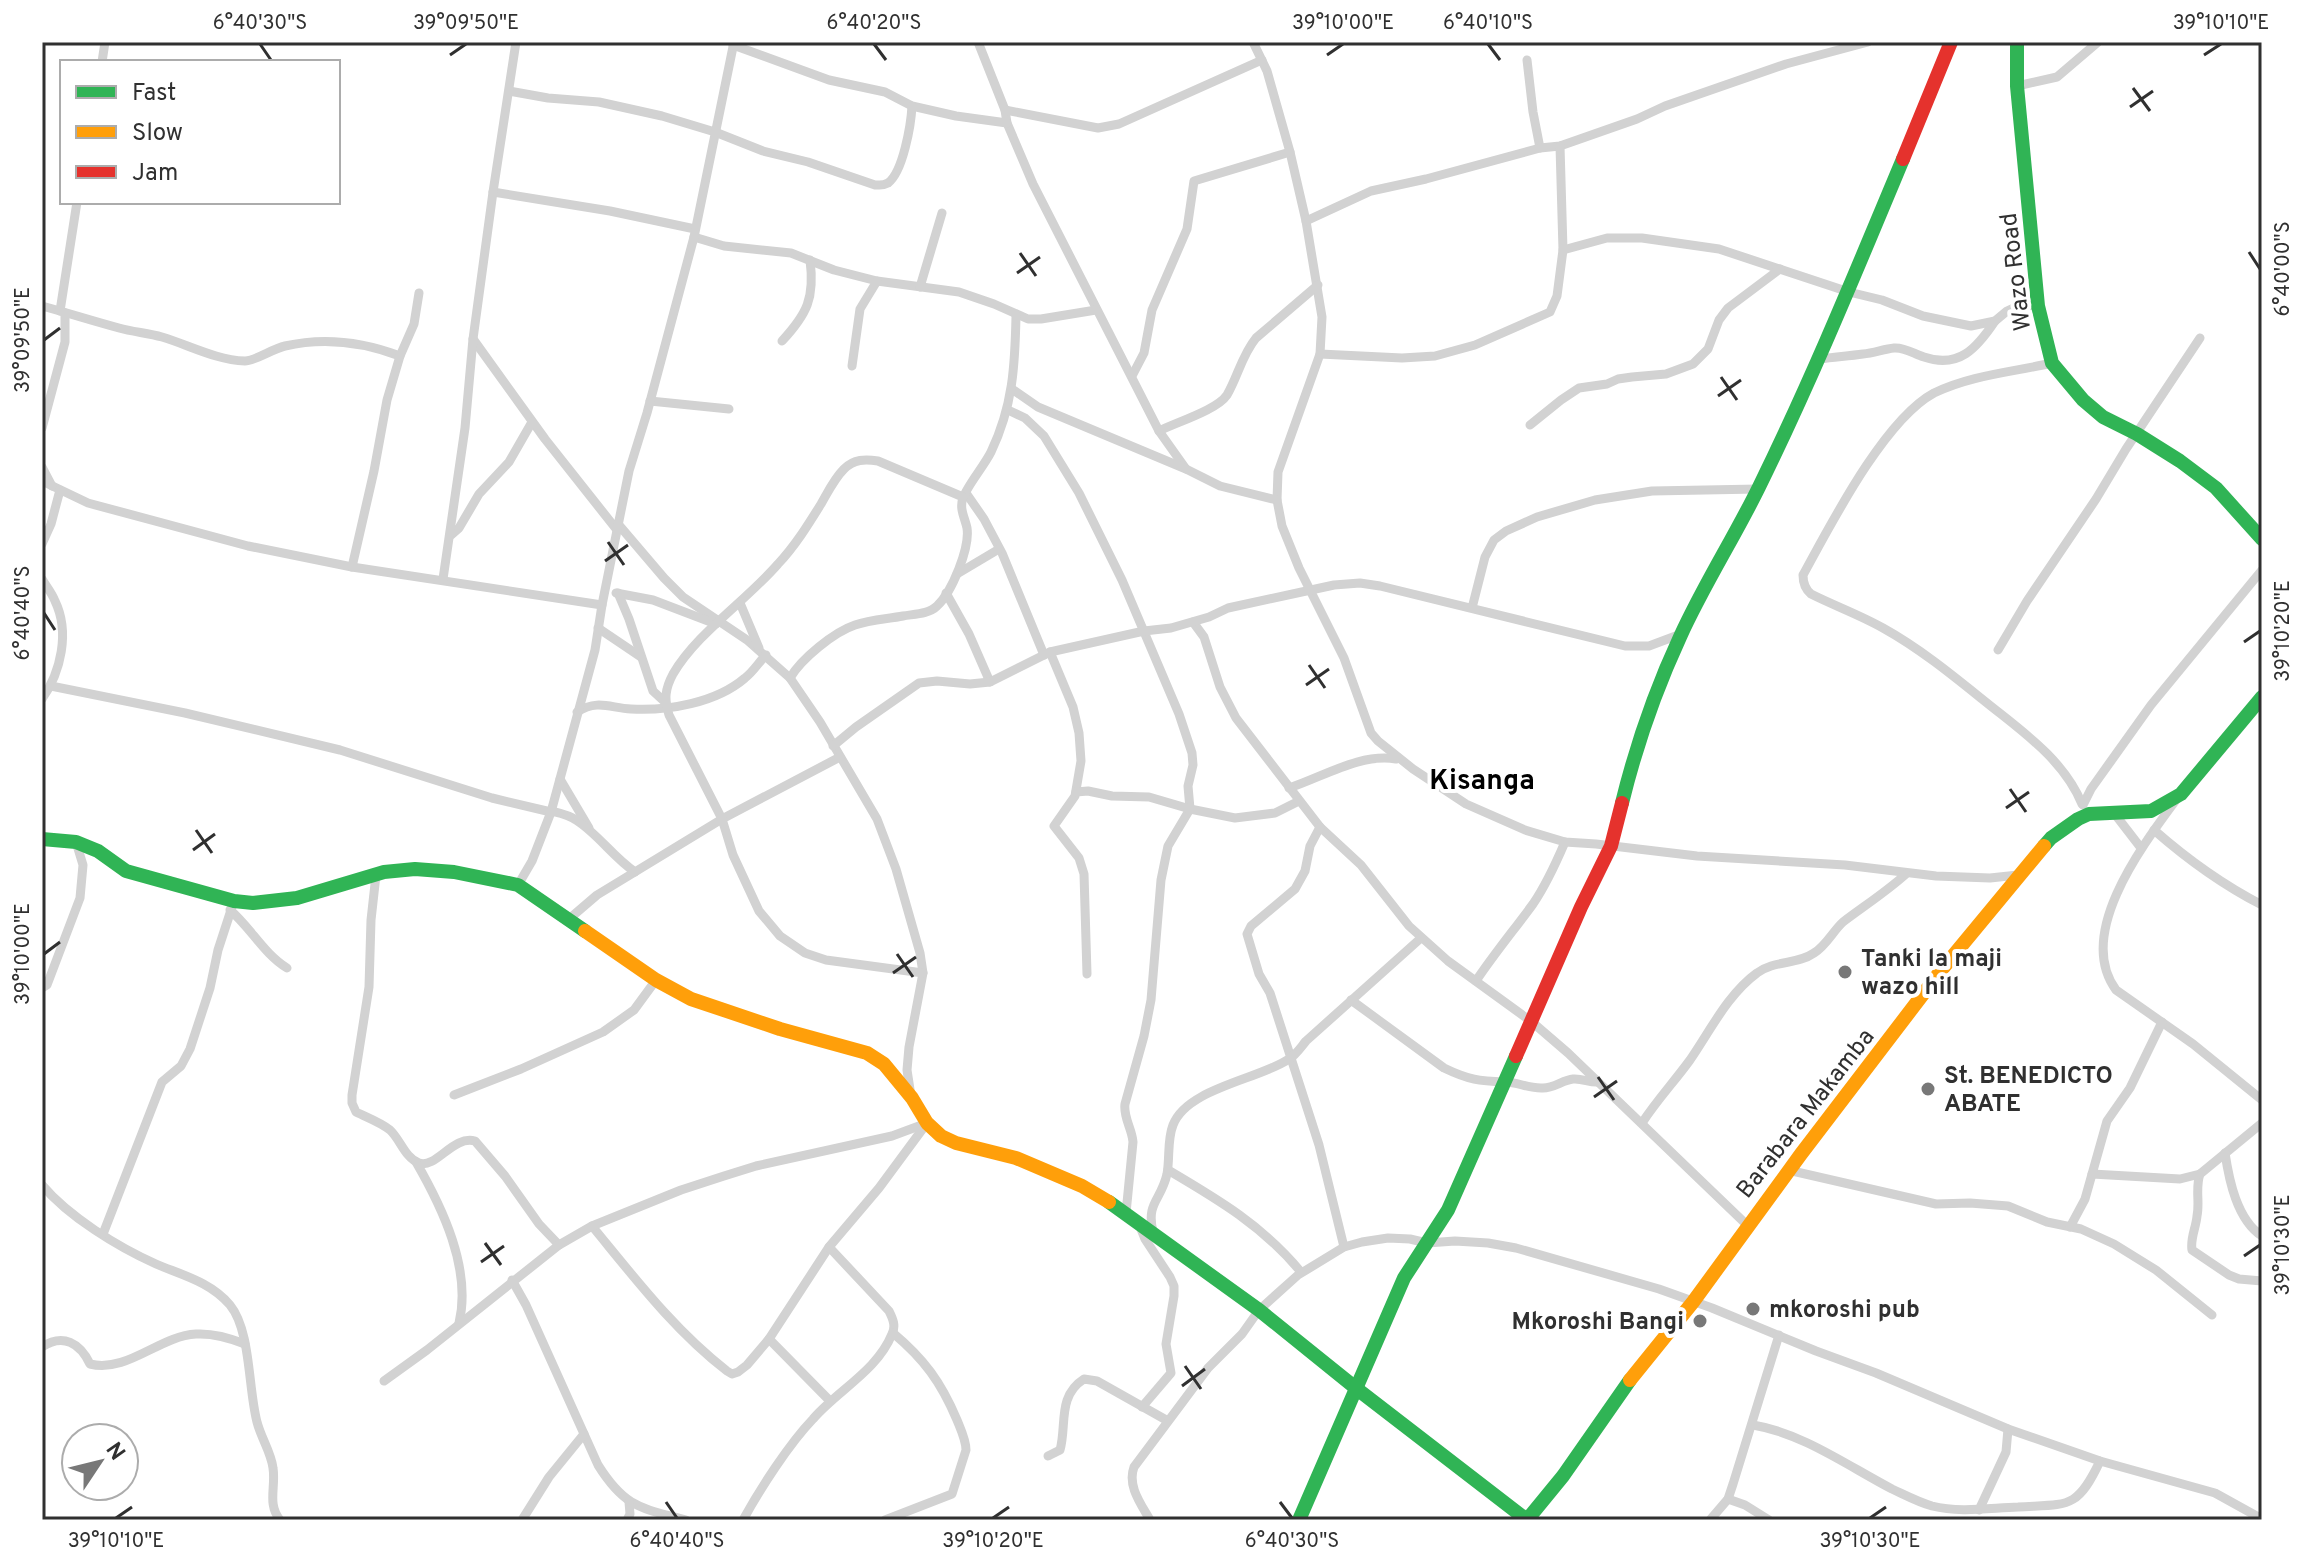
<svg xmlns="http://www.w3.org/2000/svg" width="2304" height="1562" viewBox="0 0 2304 1562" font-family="Overpass,sans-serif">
  <rect width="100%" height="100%" fill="#fff"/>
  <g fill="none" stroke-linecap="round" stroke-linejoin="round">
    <g stroke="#d2d2d2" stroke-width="9">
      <path d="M978,42L1005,110L1007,123L1033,184L1159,431L1186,469"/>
      <path d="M1253,42L1267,71L1290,152L1306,221L1322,317L1320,354L1278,472L1277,500L1282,526L1299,568L1344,658L1371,733L1378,741L1413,769L1466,804L1525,830L1565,842L1596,844L1697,856L1845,865L1936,876L1990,878L2018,875"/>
      <path d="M733,45L829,80L885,92L912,106L956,116L1007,123"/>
      <path d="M1527,60L1533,112L1540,148"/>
      <path d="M102,62L105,42"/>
      <path d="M2017,86L2057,77L2098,42"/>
      <path d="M509,91L548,98L599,102L662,116L715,132L763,151L808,162L875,185C881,185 882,186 888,183C903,172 911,125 912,106"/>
      <path d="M1005,110L1098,128L1119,124L1262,60"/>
      <path d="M493,192L610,211L695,229"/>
      <path d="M1306,221L1371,191L1426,179L1540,148L1560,146L1637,119L1665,106L1786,64L1868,42"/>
      <path d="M694,237L724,246L791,253L834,270L877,281L959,292L994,304L1028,319H1041L1096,310"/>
      <path d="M1563,250L1607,238H1642L1719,249L1849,292L1882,300L1923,316L1971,326L1995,321L2007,311L2020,305L2038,306"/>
      <path d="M920,287L942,213"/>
      <path d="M42,306C68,313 93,321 119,328C133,332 148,333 162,337C189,345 216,360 245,361C255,361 272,349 285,346C324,337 363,342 400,356"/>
      <path d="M60,311L77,202"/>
      <path d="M473,339L545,439L617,530"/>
      <path d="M782,341C807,314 815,298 810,260"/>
      <path d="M1320,354L1402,358L1435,356L1475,345L1550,312L1557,296L1563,250L1560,146"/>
      <path d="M1820,359C1834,357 1849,356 1863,354C1874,353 1884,349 1894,348C1905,347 1914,354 1924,357C1959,369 1977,348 1995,321"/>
      <path d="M2052,363C2013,372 1971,375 1934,393C1884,420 1831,524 1803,575C1803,583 1805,589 1811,594C1835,606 1860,615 1883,628C1919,648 1951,674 1982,699C2020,730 2063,758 2082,804"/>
      <path d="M852,366L860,309L877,281"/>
      <path d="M1132,376L1144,353L1152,310L1187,229L1194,181L1290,152"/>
      <path d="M1012,389L1038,407L1186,469L1220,486L1277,500"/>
      <path d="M650,401L729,409"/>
      <path d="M1008,410L1025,418L1044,436L1079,493L1122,580L1179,714L1192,753L1193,765L1188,786L1190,809L1168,846L1161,880L1151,1000L1144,1036L1125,1104C1123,1117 1132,1129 1133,1142L1126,1213"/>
      <path d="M1530,425L1561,400L1579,388L1607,384L1618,379L1632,377L1666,374L1693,364L1708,349L1719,320L1728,308L1780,269"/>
      <path d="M42,428L65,342V313"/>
      <path d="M1159,431C1177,422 1217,410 1227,395C1238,376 1242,355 1256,338L1318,285"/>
      <path d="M42,467L52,486"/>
      <path d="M42,481L88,503L248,546L352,567L602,605"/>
      <path d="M966,493L984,519L1002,553L1044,655"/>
      <path d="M618,524L664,578L683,597L747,640L790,678L820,722L877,819L896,869L920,953L923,973L909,1047L907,1070L911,1096"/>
      <path d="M451,535L459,528L479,494L509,462L532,422"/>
      <path d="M42,544L51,524L60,490"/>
      <path d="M352,567L374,471L387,400L400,356L414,324L419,293"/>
      <path d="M957,574L999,549"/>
      <path d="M42,579C46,586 52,593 55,601C70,632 61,672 42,699"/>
      <path d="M443,579L465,428L473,339L493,192L516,42"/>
      <path d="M616,593L653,600L716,624"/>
      <path d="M618,593L629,619L653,691L666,703"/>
      <path d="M946,593L969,634L990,682"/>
      <path d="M740,603L759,648"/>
      <path d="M1472,608L1485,557L1494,540L1506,531L1537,517L1595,500L1652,491L1758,489"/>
      <path d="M1193,622L1204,637L1220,687L1236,718L1320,827L1361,865L1409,926L1448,961L1532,1022L1568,1053L1747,1225"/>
      <path d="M598,628L641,657"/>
      <path d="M1998,650L2027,601L2096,499L2126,449L2200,338"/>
      <path d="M1050,652L1073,707L1079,733L1081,761L1075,796L1054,826L1079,858L1084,874L1087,974"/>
      <path d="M790,678C801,659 834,632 855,625C870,620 887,619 903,616C914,614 929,614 937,606C952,592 970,548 967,528C965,518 959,509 963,498C967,486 984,466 991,452C1013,406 1015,365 1016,316"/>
      <path d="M51,686L185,713L340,750L492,798L551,812"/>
      <path d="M577,712C598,699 610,708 631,709C668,711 716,703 745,678C753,672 759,662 766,655"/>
      <path d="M833,746L856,727L919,683L937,681L970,684L990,682L1050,652L1144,631L1171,628L1209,617L1228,608L1334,585L1360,583L1380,586L1625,646H1649L1681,634"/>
      <path d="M560,779L589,828"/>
      <path d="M1289,788C1323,777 1360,753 1396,759"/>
      <path d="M1076,792L1088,791L1112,796L1149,797L1190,809L1235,818L1275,813L1299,801"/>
      <path d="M2176,800C2142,846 2075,934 2116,990L2193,1044L2262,1100"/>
      <path d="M2083,805L2091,789L2151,705L2262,570"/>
      <path d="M551,811C559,813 569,815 576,820C598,834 613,857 635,872"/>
      <path d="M2114,813L2141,848"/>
      <path d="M1320,827L1310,846L1305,871L1295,889L1251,926L1247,934L1259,974L1270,993L1319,1145L1344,1247"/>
      <path d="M2154,830C2187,859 2223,885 2262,905"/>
      <path d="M376,875L371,920L369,987L352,1095V1103L356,1112C368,1118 380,1122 390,1130C400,1139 405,1158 419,1163C436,1169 453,1135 475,1141L505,1176L539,1224L559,1245"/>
      <path d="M518,885L532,861L551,812L595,650L602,605L629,471L647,413L694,237L734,42"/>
      <path d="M230,910C251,928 264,954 287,968"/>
      <path d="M569,919L597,895L722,819L840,757"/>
      <path d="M923,973L826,960L805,953L780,936L759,911L733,855L722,819L669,715C664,699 665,689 673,674C697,633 746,601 778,564C795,546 808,525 821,504C828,492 834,479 844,469C854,459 865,459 878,461L963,497"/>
      <path d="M1476,981C1494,954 1514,930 1533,904C1546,885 1556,863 1565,842"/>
      <path d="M42,988L47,985L80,898L83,865L76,842"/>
      <path d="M1351,1000L1444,1068C1469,1080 1479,1081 1505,1082C1518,1082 1529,1089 1543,1088C1554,1088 1563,1080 1573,1079C1582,1078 1590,1083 1598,1082"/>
      <path d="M454,1095L521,1069L603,1032L634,1010L656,980"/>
      <path d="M1642,1123C1657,1100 1674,1082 1690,1060C1710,1031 1728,994 1757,973C1774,960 1797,965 1814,953C1826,946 1833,931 1843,922C1864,906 1886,892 1906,874"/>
      <path d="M2262,1123L2200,1174C2195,1188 2200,1202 2197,1216C2196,1228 2190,1238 2192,1250L2229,1275L2239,1279L2262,1281"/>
      <path d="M2225,1153C2229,1180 2237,1220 2262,1236"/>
      <path d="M416,1162C442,1207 472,1269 459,1323"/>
      <path d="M1168,1170C1219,1200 1263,1226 1301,1272"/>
      <path d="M1788,1170L1936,1204L1970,1203L2008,1206L2047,1222L2081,1229L2114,1244L2156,1270L2212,1315"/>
      <path d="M2092,1174L2180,1179L2200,1174"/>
      <path d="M42,1185C69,1217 118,1247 156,1264C182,1275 211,1282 230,1305C251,1331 248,1388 257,1422C261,1438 271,1452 273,1468C276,1487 267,1504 280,1520"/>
      <path d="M1139,1224L1145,1239L1170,1277L1174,1286V1296L1166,1344L1171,1373L1142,1407"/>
      <path d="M592,1226C634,1277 674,1330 727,1371L732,1374L738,1372L747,1365L769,1339L829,1247L879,1188L927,1123"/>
      <path d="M2070,1227L2085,1199L2107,1121L2130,1088L2162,1022"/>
      <path d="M1153,1232C1146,1202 1161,1201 1167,1174C1170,1158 1167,1140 1173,1125C1187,1088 1260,1079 1289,1059C1296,1055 1301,1047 1306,1041L1421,938"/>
      <path d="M103,1234L162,1082L181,1066L190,1049L210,988L218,950L234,901"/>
      <path d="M512,1280L526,1305L598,1465C625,1508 641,1508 686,1520"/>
      <path d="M769,1339L830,1401"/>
      <path d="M42,1347C63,1333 80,1343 90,1364C128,1373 159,1336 196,1334C213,1333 230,1338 245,1344"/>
      <path d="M384,1381L427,1350L559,1245L592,1226L681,1190L724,1176L756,1166L892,1136L927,1123"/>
      <path d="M1753,1425C1802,1433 1848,1466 1892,1489C1905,1495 1918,1502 1932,1506C1960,1513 1989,1508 2018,1507C2068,1504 2077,1510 2100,1461"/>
      <path d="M1048,1456L1060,1450C1067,1426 1057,1396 1084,1379L1097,1381L1168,1421"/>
      <path d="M1728,1499L1745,1505L1769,1520"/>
      <path d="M1979,1510L2006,1452L2008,1429"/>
      <path d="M522,1520L549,1477L584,1434"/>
      <path d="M627,1520L630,1514L629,1502"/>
      <path d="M743,1520C760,1489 789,1444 813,1419C838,1390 877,1371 892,1334C896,1326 893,1319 889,1311L829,1247"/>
      <path d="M885,1520L952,1494L966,1450C966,1440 961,1430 957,1420C941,1382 924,1359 893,1333"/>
      <path d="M1150,1520C1141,1504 1127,1486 1134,1467L1208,1368L1242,1334L1259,1310L1298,1275L1344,1247L1362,1242L1388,1238L1410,1239L1427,1243L1455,1241L1488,1243L1516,1248L1659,1289L1712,1308L1816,1351L1876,1373L2008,1429L2100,1461L2215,1493L2262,1519"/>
      <path d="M1710,1520L1728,1499L1733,1484L1779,1335"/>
    </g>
    <g stroke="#30b455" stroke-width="14">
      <path d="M2017,42V86L2038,306L2052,363L2083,400L2103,417L2137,434L2180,461L2216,488L2262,539"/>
      <path d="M1622,803C1636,746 1655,691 1680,637C1703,586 1734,538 1759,487C1812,379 1857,269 1903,159"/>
      <path d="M42,839L76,842L98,851L126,871L234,901L253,903L297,898L384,872L415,869L454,872L518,885L585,931"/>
      <path d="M2044,846L2051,838L2078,819L2089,814L2151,811L2181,794L2262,697"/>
      <path d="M1109,1202L1259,1310L1357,1389L1527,1520L1563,1476L1630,1380"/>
      <path d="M1299,1520L1404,1278L1448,1210L1516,1056"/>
    </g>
    <g stroke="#ff9f0a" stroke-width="14">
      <path d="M585,931L656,980L691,999L780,1029L867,1053L884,1064L912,1098L927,1123L941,1136L956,1143L1016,1158L1082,1186L1109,1202"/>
      <path d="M1630,1380L1693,1302L1801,1154L1943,968L2044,846"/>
    </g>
    <g stroke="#e5322d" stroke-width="14">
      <path d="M1903,159L1951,42"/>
      <path d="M1516,1056L1581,907L1611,846L1622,803"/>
    </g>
  </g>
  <path fill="none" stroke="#303030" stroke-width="3" d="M260,44L271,60M874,44L886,60M1488,44L1500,60M450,55L466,44M1327,55L1343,44M2204,55L2221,44M2133,88L2150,111M2130,107L2153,91M2249,252L2260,269M1020,253L1036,276M1017,273L1040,257M44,340L60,328M1721,377L1737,400M1718,396L1741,380M608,542L624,565M605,561L628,545M44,613L55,630M2244,642L2260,631M1309,665L1325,688M1306,685L1329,669M2010,789L2026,812M2006,808L2029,792M196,830L212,853M193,850L215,834M44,954L60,942M897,954L913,977M893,973L916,957M1598,1077L1614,1100M1594,1097L1617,1081M485,1243L501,1265M2244,1256L2260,1245M481,1262L504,1246M1185,1366L1201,1389M1182,1386L1205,1369M666,1502L677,1518M1280,1502L1292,1518M116,1518L132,1507M993,1518L1009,1507M1870,1518L1886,1507"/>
  <g fill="#787878" stroke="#fff" stroke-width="3">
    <circle cx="1845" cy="972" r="8"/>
    <circle cx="1928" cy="1089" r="8"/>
    <circle cx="1753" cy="1309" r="8"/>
    <circle cx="1700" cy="1321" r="8"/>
  </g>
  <g text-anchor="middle" stroke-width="8" stroke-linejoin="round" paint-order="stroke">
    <g font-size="24" fill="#303030" stroke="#fff">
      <text transform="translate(2015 272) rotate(-97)" y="8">Wazo Road</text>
      <text transform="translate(1805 1113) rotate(-52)" y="8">Barabara Makamba</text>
    </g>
    <g font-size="24" font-weight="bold" fill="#303030" stroke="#fff" text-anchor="start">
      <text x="1861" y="966">Tanki la maji<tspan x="1861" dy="28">wazo hill</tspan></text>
      <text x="1944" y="1083">St. BENEDICTO<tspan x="1944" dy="28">ABATE</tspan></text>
      <text x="1769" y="1317">mkoroshi pub</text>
      <text x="1684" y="1329" text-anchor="end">Mkoroshi Bangi</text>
    </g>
    <g font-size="28" font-weight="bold" fill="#000" stroke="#fff">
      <text x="1482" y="789">Kisanga</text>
    </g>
  </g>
  <rect width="2304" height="1562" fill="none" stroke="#ffffff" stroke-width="88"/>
  <rect x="60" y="60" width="280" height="144" fill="#ffffff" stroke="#acacac" stroke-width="2"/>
  <rect x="76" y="86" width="40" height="12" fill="#30b455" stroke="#acacac" stroke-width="2"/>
  <text x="132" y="100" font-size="24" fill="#303030">Fast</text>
  <rect x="76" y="126" width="40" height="12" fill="#ff9f0a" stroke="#acacac" stroke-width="2"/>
  <text x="132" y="140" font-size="24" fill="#303030">Slow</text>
  <rect x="76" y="166" width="40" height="12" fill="#e5322d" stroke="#acacac" stroke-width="2"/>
  <text x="132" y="180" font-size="24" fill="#303030">Jam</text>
  <g transform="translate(100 1462) rotate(55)"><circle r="38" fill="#ffffff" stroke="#acacac" stroke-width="2"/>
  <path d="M0-6L14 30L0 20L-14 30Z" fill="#787878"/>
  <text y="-12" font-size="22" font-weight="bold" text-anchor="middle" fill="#303030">N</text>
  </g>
  <rect x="44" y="44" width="2216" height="1474" fill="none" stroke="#303030" stroke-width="3"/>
  <g font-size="20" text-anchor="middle" fill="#303030">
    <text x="260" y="29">6°40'30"S</text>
    <text x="466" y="29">39°09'50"E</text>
    <text x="874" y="29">6°40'20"S</text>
    <text x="1343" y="29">39°10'00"E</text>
    <text x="1488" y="29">6°40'10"S</text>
    <text x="2221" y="29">39°10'10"E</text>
    <text transform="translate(2282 269) rotate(-90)" y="7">6°40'00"S</text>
    <text transform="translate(22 340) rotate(-90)" y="7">39°09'50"E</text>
    <text transform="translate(22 613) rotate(-90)" y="7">6°40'40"S</text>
    <text transform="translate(2282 631) rotate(-90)" y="7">39°10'20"E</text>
    <text transform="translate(22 954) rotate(-90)" y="7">39°10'00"E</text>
    <text transform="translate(2282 1245) rotate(-90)" y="7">39°10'30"E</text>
    <text x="116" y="1547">39°10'10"E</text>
    <text x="677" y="1547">6°40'40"S</text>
    <text x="993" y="1547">39°10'20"E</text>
    <text x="1292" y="1547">6°40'30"S</text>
    <text x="1870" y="1547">39°10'30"E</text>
  </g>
</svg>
